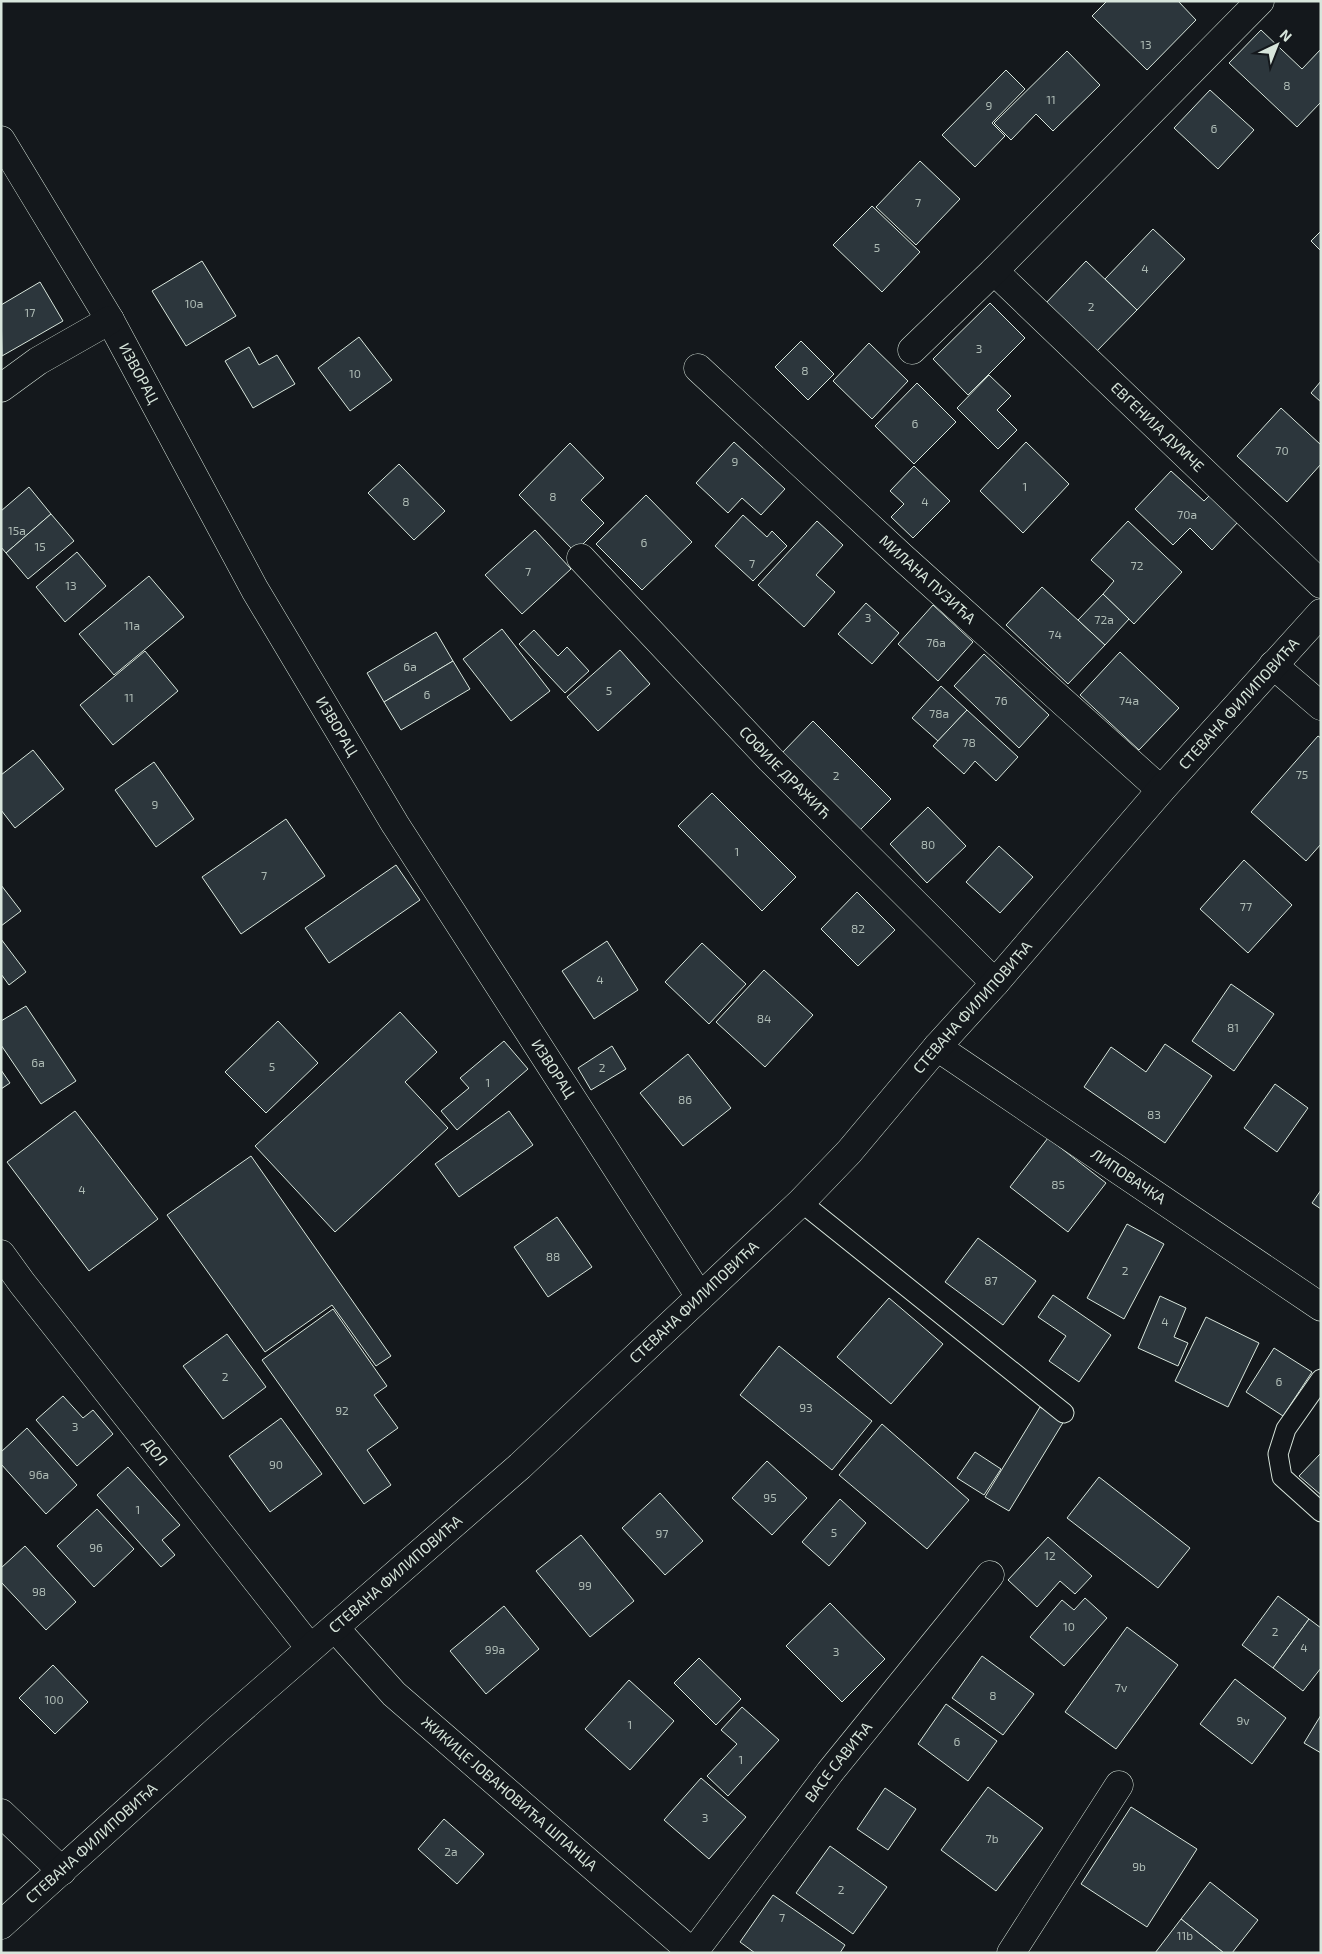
<svg xmlns="http://www.w3.org/2000/svg" width="1322" height="1954" viewBox="0 0 1322 1954" font-family="'Exo 2',sans-serif">
  <rect width="100%" height="100%" fill="#14181c"/>
  <g fill="#2c363c" stroke="#d8e6dc">
    <path d="M1107,1H1178L1196,20L1147,70L1092,16Z"/>
    <path d="M1261,30L1302,69L1321,49V102L1297,127L1229,63Z"/>
    <path d="M1067,51L1100,85L1053,131L1036,114L1011,140L994,123Z"/>
    <path d="M1006,70L1025,89L992,123L1005,136L975,167L942,135Z"/>
    <path d="M1210,90L1254,130L1218,169L1174,128Z"/>
    <path d="M920,161L960,199L916,245L876,207Z"/>
    <path d="M872,206L920,252L882,292L833,245Z"/>
    <path d="M1153,229L1185,259L1137,310L1105,279Z"/>
    <path d="M1321,231V251L1311,241Z"/>
    <path d="M202,261L236,316L186,346L152,291Z"/>
    <path d="M1086,261L1137,310L1095,353L1045,304Z"/>
    <path d="M40,282L63,321L2,356L1,305Z"/>
    <path d="M990,303L1025,338L968,395L933,359Z"/>
    <path d="M359,337L392,380L350,411L318,368Z"/>
    <path d="M801,341L834,374L808,400L775,367Z"/>
    <path d="M869,343L908,381L872,419L833,381Z"/>
    <path d="M249,347L259,365L277,355L295,384L253,408L225,361Z"/>
    <path d="M989,375L1011,396L997,410L1017,430L998,449L957,408Z"/>
    <path d="M1321,381V402L1311,393Z"/>
    <path d="M917,383L956,422L914,464L875,426Z"/>
    <path d="M1281,408L1321,445V464L1287,502L1237,456Z"/>
    <path d="M734,442L785,489L761,515L742,498L728,513L696,483Z"/>
    <path d="M1026,442L1069,484L1023,533L980,491Z"/>
    <path d="M570,443L604,478L581,500L604,523L575,552L519,495Z"/>
    <path d="M399,464L445,511L414,540L368,493Z"/>
    <path d="M914,466L950,501L913,538L891,517L904,504L890,491Z"/>
    <path d="M1171,471L1204,501L1210,495L1238,522L1212,550L1190,528L1173,545L1135,509Z"/>
    <path d="M29,487L51,514L6,553L1,547V511Z"/>
    <path d="M646,495L692,542L642,590L596,544Z"/>
    <path d="M51,514L74,541L28,579L6,553Z"/>
    <path d="M743,515L767,537L772,531L787,546L753,581L715,546Z"/>
    <path d="M817,521L843,545L816,575L835,592L804,627L758,585Z"/>
    <path d="M1128,521L1182,572L1134,624L1103,594L1114,581L1091,560Z"/>
    <path d="M535,530L571,569L522,614L485,575Z"/>
    <path d="M77,552L106,586L65,622L36,587Z"/>
    <path d="M149,576L184,617L114,675L79,634Z"/>
    <path d="M1042,587L1105,645L1068,684L1006,625Z"/>
    <path d="M1103,594L1129,619L1105,645L1078,620Z"/>
    <path d="M866,603L899,633L872,664L838,634Z"/>
    <path d="M933,605L973,642L938,681L898,644Z"/>
    <path d="M502,629L550,691L511,721L463,659Z"/>
    <path d="M534,630L558,656L567,647L589,671L565,693L519,644Z"/>
    <path d="M436,632L453,661L384,702L367,673Z"/>
    <path d="M620,650L650,684L598,731L567,697Z"/>
    <path d="M145,651L178,691L113,745L80,705Z"/>
    <path d="M1120,652L1179,708L1139,750L1080,695Z"/>
    <path d="M984,654L1049,715L1019,748L954,686Z"/>
    <path d="M453,661L470,689L401,730L384,702Z"/>
    <path d="M941,686L967,710L938,741L912,718Z"/>
    <path d="M967,710L1018,757L996,781L975,761L964,774L933,746Z"/>
    <path d="M813,721L891,799L859,831L781,754Z"/>
    <path d="M1318,736L1321,738V844L1306,861L1251,812Z"/>
    <path d="M33,750L64,789L15,828L1,810V775Z"/>
    <path d="M154,762L194,819L156,847L115,790Z"/>
    <path d="M712,793L796,877L762,911L678,826Z"/>
    <path d="M928,807L966,846L927,883L890,844Z"/>
    <path d="M286,819L325,876L241,934L202,877Z"/>
    <path d="M999,846L1033,877L1000,913L966,882Z"/>
    <path d="M1244,860L1292,905L1248,953L1200,909Z"/>
    <path d="M396,865L420,900L329,963L305,928Z"/>
    <path d="M1,885L21,911L1,926Z"/>
    <path d="M857,892L895,930L858,966L821,929Z"/>
    <path d="M1,939L26,972L9,985L1,974Z"/>
    <path d="M607,941L638,990L594,1019L562,971Z"/>
    <path d="M702,943L746,984L709,1024L665,982Z"/>
    <path d="M764,970L813,1015L765,1067L716,1022Z"/>
    <path d="M1231,984L1274,1014L1234,1071L1192,1041Z"/>
    <path d="M26,1006L76,1081L41,1104L1,1045V1021Z"/>
    <path d="M400,1012L437,1052L405,1082L448,1128L335,1232L255,1146Z"/>
    <path d="M278,1021L318,1063L266,1113L225,1072Z"/>
    <path d="M504,1041L528,1069L457,1130L441,1111L469,1088L460,1078Z"/>
    <path d="M1165,1044L1212,1076L1165,1143L1084,1087L1111,1047L1146,1072Z"/>
    <path d="M612,1046L626,1069L591,1090L578,1068Z"/>
    <path d="M688,1054L731,1108L683,1146L640,1093Z"/>
    <path d="M1,1070L10,1083L1,1089Z"/>
    <path d="M1275,1084L1308,1108L1277,1152L1244,1128Z"/>
    <path d="M75,1111L158,1219L89,1271L7,1162Z"/>
    <path d="M509,1111L533,1145L459,1197L435,1164Z"/>
    <path d="M1048,1138L1106,1183L1068,1232L1010,1187Z"/>
    <path d="M251,1156L391,1356L376,1366L332,1305L265,1352L167,1215Z"/>
    <path d="M1321,1190V1209L1312,1203Z"/>
    <path d="M557,1217L592,1267L548,1297L514,1247Z"/>
    <path d="M1127,1224L1164,1244L1124,1319L1087,1298Z"/>
    <path d="M978,1238L1036,1281L1003,1325L945,1282Z"/>
    <path d="M1053,1295L1111,1335L1079,1382L1049,1361L1066,1336L1038,1317Z"/>
    <path d="M1160,1296L1186,1308L1174,1337L1188,1343L1178,1366L1138,1348Z"/>
    <path d="M889,1298L943,1344L891,1404L837,1357Z"/>
    <path d="M333,1309L387,1386L374,1395L398,1428L367,1450L391,1485L364,1504L262,1360Z"/>
    <path d="M1206,1317L1259,1343L1228,1407L1175,1381Z"/>
    <path d="M227,1334L266,1387L223,1419L183,1366Z"/>
    <path d="M779,1346L872,1421L832,1470L740,1395Z"/>
    <path d="M1274,1348L1312,1372L1283,1416L1246,1392Z"/>
    <path d="M63,1396L83,1418L93,1410L113,1434L77,1466L36,1420Z"/>
    <path d="M1040,1407L1064,1421L1009,1511L985,1497Z"/>
    <path d="M281,1418L322,1474L270,1512L229,1456Z"/>
    <path d="M882,1424L969,1500L927,1549L839,1475Z"/>
    <path d="M27,1428L77,1485L46,1514L1,1464V1452Z"/>
    <path d="M975,1452L1001,1469L984,1495L957,1478Z"/>
    <path d="M1321,1453V1495L1299,1476Z"/>
    <path d="M767,1461L807,1498L772,1535L732,1498Z"/>
    <path d="M128,1467L180,1525L162,1540L175,1555L161,1567L97,1495Z"/>
    <path d="M1099,1477L1190,1548L1158,1588L1067,1518Z"/>
    <path d="M660,1493L703,1541L665,1575L622,1528Z"/>
    <path d="M840,1499L866,1523L829,1566L802,1542Z"/>
    <path d="M97,1509L134,1549L94,1587L57,1546Z"/>
    <path d="M581,1535L634,1601L590,1637L536,1571Z"/>
    <path d="M1048,1537L1092,1576L1075,1594L1060,1581L1037,1607L1008,1580Z"/>
    <path d="M25,1546L76,1602L46,1630L1,1582V1568Z"/>
    <path d="M1278,1596L1309,1619L1273,1668L1242,1645Z"/>
    <path d="M1085,1598L1107,1618L1064,1666L1030,1637L1062,1600L1074,1610Z"/>
    <path d="M830,1603L885,1659L842,1702L786,1646Z"/>
    <path d="M504,1606L539,1649L486,1694L450,1651Z"/>
    <path d="M1309,1619L1321,1628V1668L1303,1691L1273,1668Z"/>
    <path d="M1127,1627L1178,1665L1116,1749L1065,1712Z"/>
    <path d="M982,1656L1034,1694L1003,1735L952,1698Z"/>
    <path d="M699,1658L741,1699L716,1725L674,1683Z"/>
    <path d="M53,1665L88,1702L55,1734L19,1698Z"/>
    <path d="M1235,1679L1286,1718L1252,1764L1200,1724Z"/>
    <path d="M629,1680L674,1721L630,1770L585,1729Z"/>
    <path d="M946,1704L997,1741L968,1781L918,1744Z"/>
    <path d="M742,1707L779,1740L728,1796L707,1776L737,1744L721,1730Z"/>
    <path d="M1321,1715V1753L1304,1743Z"/>
    <path d="M701,1778L746,1817L709,1859L664,1820Z"/>
    <path d="M988,1787L1043,1828L996,1891L941,1850Z"/>
    <path d="M885,1788L916,1809L888,1850L857,1829Z"/>
    <path d="M1131,1807L1197,1849L1147,1927L1081,1884Z"/>
    <path d="M444,1819L484,1854L457,1884L418,1849Z"/>
    <path d="M830,1846L887,1887L853,1934L796,1893Z"/>
    <path d="M1210,1882L1258,1920L1232,1953H1224L1181,1919Z"/>
    <path d="M773,1895L845,1945L840,1953H755L740,1942Z"/>
    <path d="M1181,1919L1224,1953H1155Z"/>
  </g>
  <g fill="none" stroke-linecap="round" stroke-linejoin="round">
    <g stroke="#d8e6dc" stroke-width="21">
      <g id="lane">
        <path d="M801,1202L1064,1413"/>
        <path d="M1321,1379L1286,1429L1278,1454L1282,1477L1321,1512"/>
      </g>
    </g>
    <g stroke="#d8e6dc" stroke-width="29">
      <g id="street">
        <path id="s1" d="M1,140L110,320L255,590L395,824L700,1297"/>
        <path id="s2" d="M994,271L1321,584"/>
        <path d="M912,350L994,271L1260,1"/>
        <path id="s3" d="M698,368L902,557L1161,790"/>
        <path d="M1,388L38,361L110,320"/>
        <path id="s4" d="M581,558L770,759L995,983"/>
        <path d="M1273,665L1321,706"/>
        <path id="s5" d="M937,1047L1321,1307"/>
        <path id="s6" d="M1,1254L22,1283L310,1648"/>
        <path id="s7" d="M335,1628L394,1694L693,1953"/>
        <path d="M1,1813L62,1871"/>
        <path id="s8" d="M693,1953L830,1772L990,1575"/>
        <path d="M1011,1953L1119,1785"/>
      </g>
    </g>
    <g stroke="#d8e6dc" stroke-width="29">
      <g id="secondary">
        <path id="s9" d="M1,1925L218,1729L520,1466L801,1202L849,1152L937,1047L995,983L1161,790L1321,613"/>
      </g>
    </g>
    <use href="#lane" stroke="#14181c" stroke-width="19"/>
    <use href="#street" stroke="#14181c" stroke-width="28"/>
    <use href="#secondary" stroke="#14181c" stroke-width="28"/>
  </g>
  <g text-anchor="middle" stroke-width="4" stroke-linejoin="round" paint-order="stroke">
    <g font-size="12" fill="#adbab4">
      <text x="1146" y="49">13</text>
      <text x="1287" y="90">8</text>
      <text x="1051" y="104">11</text>
      <text x="989" y="110">9</text>
      <text x="1214" y="133">6</text>
      <text x="918" y="207">7</text>
      <text x="877" y="252">5</text>
      <text x="1145" y="273">4</text>
      <text x="194" y="308">10a</text>
      <text x="1091" y="311">2</text>
      <text x="30" y="317">17</text>
      <text x="979" y="353">3</text>
      <text x="805" y="375">8</text>
      <text x="355" y="378">10</text>
      <text x="915" y="428">6</text>
      <text x="1282" y="455">70</text>
      <text x="735" y="466">9</text>
      <text x="1025" y="491">1</text>
      <text x="553" y="501">8</text>
      <text x="406" y="506">8</text>
      <text x="925" y="506">4</text>
      <text x="1187" y="519">70a</text>
      <text x="17" y="535">15a</text>
      <text x="644" y="547">6</text>
      <text x="40" y="551">15</text>
      <text x="752" y="568">7</text>
      <text x="1137" y="570">72</text>
      <text x="528" y="576">7</text>
      <text x="71" y="590">13</text>
      <text x="868" y="622">3</text>
      <text x="1104" y="624">72a</text>
      <text x="132" y="630">11a</text>
      <text x="1055" y="639">74</text>
      <text x="936" y="647">76a</text>
      <text x="410" y="671">6a</text>
      <text x="609" y="695">5</text>
      <text x="427" y="699">6</text>
      <text x="129" y="702">11</text>
      <text x="1001" y="705">76</text>
      <text x="1129" y="705">74a</text>
      <text x="939" y="718">78a</text>
      <text x="969" y="747">78</text>
      <text x="1302" y="779">75</text>
      <text x="836" y="780">2</text>
      <text x="155" y="809">9</text>
      <text x="928" y="849">80</text>
      <text x="737" y="856">1</text>
      <text x="264" y="880">7</text>
      <text x="1246" y="911">77</text>
      <text x="858" y="933">82</text>
      <text x="600" y="984">4</text>
      <text x="764" y="1023">84</text>
      <text x="1233" y="1032">81</text>
      <text x="38" y="1067">6a</text>
      <text x="272" y="1071">5</text>
      <text x="602" y="1072">2</text>
      <text x="488" y="1087">1</text>
      <text x="685" y="1104">86</text>
      <text x="1154" y="1119">83</text>
      <text x="1058" y="1189">85</text>
      <text x="82" y="1194">4</text>
      <text x="553" y="1261">88</text>
      <text x="1125" y="1275">2</text>
      <text x="991" y="1285">87</text>
      <text x="1165" y="1326">4</text>
      <text x="225" y="1381">2</text>
      <text x="1279" y="1386">6</text>
      <text x="806" y="1412">93</text>
      <text x="342" y="1415">92</text>
      <text x="75" y="1431">3</text>
      <text x="276" y="1469">90</text>
      <text x="39" y="1479">96a</text>
      <text x="770" y="1502">95</text>
      <text x="138" y="1514">1</text>
      <text x="834" y="1537">5</text>
      <text x="662" y="1538">97</text>
      <text x="96" y="1552">96</text>
      <text x="1050" y="1560">12</text>
      <text x="585" y="1590">99</text>
      <text x="39" y="1596">98</text>
      <text x="1069" y="1631">10</text>
      <text x="1275" y="1636">2</text>
      <text x="1304" y="1652">4</text>
      <text x="495" y="1654">99a</text>
      <text x="836" y="1656">3</text>
      <text x="1121" y="1692">7v</text>
      <text x="993" y="1700">8</text>
      <text x="54" y="1704">100</text>
      <text x="1243" y="1725">9v</text>
      <text x="630" y="1729">1</text>
      <text x="957" y="1746">6</text>
      <text x="741" y="1764">1</text>
      <text x="705" y="1822">3</text>
      <text x="992" y="1843">7b</text>
      <text x="451" y="1856">2a</text>
      <text x="1139" y="1871">9b</text>
      <text x="841" y="1894">2</text>
      <text x="782" y="1922">7</text>
      <text x="1185" y="1940">11b</text>
    </g>
    <g font-size="15" fill="#d8e6dc" stroke="#14181c">
      <text dy="5" stroke="none"><textPath href="#s1" startOffset="271">ИЗВОРАЦ</textPath></text>
      <text dy="5" stroke="none"><textPath href="#s2" startOffset="226">ЕВГЕНИЈА ДУМЧЕ</textPath></text>
      <text dy="5" stroke="none"><textPath href="#s3" startOffset="312">МИЛАНА ПУЗИЋА</textPath></text>
      <text dy="5" stroke="none"><textPath href="#s9" startOffset="1742">СТЕВАНА ФИЛИПОВИЋА</textPath></text>
      <text dy="5" stroke="none"><textPath href="#s1" startOffset="676">ИЗВОРАЦ</textPath></text>
      <text dy="5" stroke="none"><textPath href="#s4" startOffset="296">СОФИЈЕ ДРАЖИЋ</textPath></text>
      <text dy="5" stroke="none"><textPath href="#s9" startOffset="1338">СТЕВАНА ФИЛИПОВИЋА</textPath></text>
      <text dy="5" stroke="none"><textPath href="#s1" startOffset="1081">ИЗВОРАЦ</textPath></text>
      <text dy="5" stroke="none"><textPath href="#s5" startOffset="231">ЛИПОВАЧКА</textPath></text>
      <text dy="5" stroke="none"><textPath href="#s9" startOffset="932">СТЕВАНА ФИЛИПОВИЋА</textPath></text>
      <text dy="5" stroke="none"><textPath href="#s6" startOffset="251">ДОЛ</textPath></text>
      <text dy="5" stroke="none"><textPath href="#s9" startOffset="528">СТЕВАНА ФИЛИПОВИЋА</textPath></text>
      <text dy="5" stroke="none"><textPath href="#s8" startOffset="240">ВАСЕ САВИЋА</textPath></text>
      <text dy="5" stroke="none"><textPath href="#s7" startOffset="241">ЖИКИЦЕ ЈОВАНОВИЋА ШПАНЦА</textPath></text>
      <text dy="5" stroke="none"><textPath href="#s9" startOffset="122">СТЕВАНА ФИЛИПОВИЋА</textPath></text>
    </g>
  </g>
  <rect width="1322" height="1954" fill="none" stroke="#d8e6dc" stroke-width="5"/>
  <g transform="translate(1277 45) rotate(43)" stroke="#14181c" stroke-width="4" paint-order="stroke">
  <path d="M0-4L9 19L0 12L-9 19Z" fill="#d8e6dc"/>
  <text y="-8" font-size="14" font-weight="bold" text-anchor="middle" fill="#d8e6dc">N</text>
  </g>
</svg>
